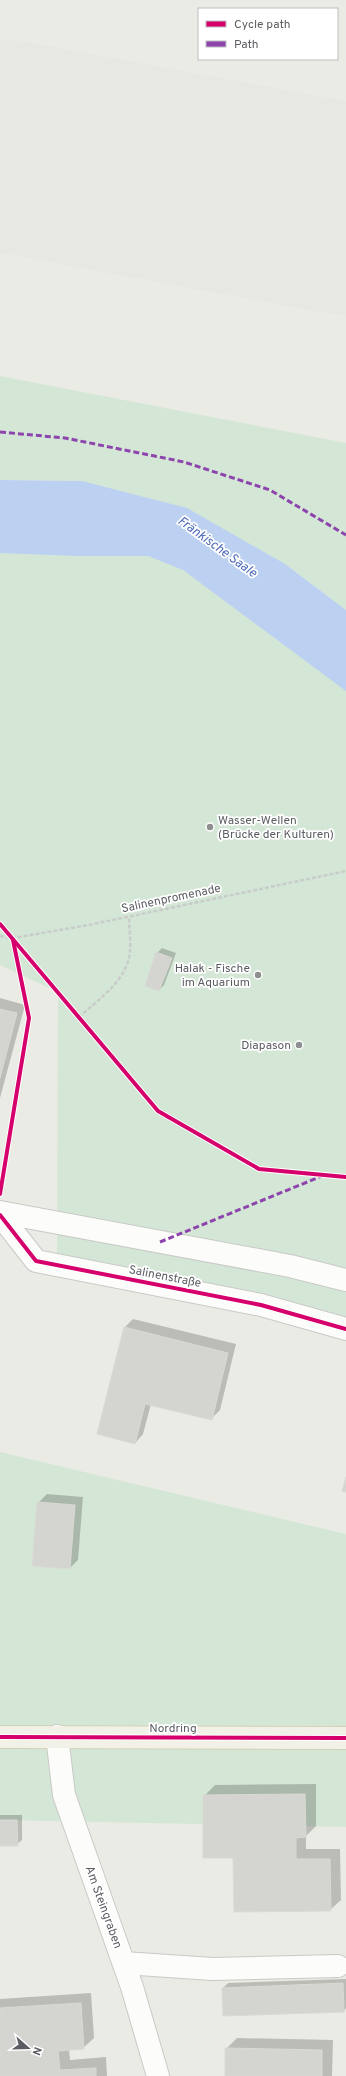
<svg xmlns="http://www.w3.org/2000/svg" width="346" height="2076" viewBox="0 0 346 2076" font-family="Overpass,sans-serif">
  <rect width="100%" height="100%" fill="#ebebe5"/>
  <g fill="#d4e7d6">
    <path d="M0,376L346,443V610L285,564L82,481L0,480Z"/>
    <path d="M0,528L142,538L346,667V1328L57,1254L58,992L0,965Z"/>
    <path d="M0,1452L346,1534V1827L0,1820Z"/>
  </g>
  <path fill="#bcd0f2" d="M0,480L82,481L187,508L285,564L346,610V691L183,570L148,556H76L0,553Z"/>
  <g fill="#0003">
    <path d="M162,948L176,953L164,985L159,990L157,953Z"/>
    <path d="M0,998L25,1005L0,1098Z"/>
    <path d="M133,1319L236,1344L220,1410L211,1419L151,1404L143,1434L135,1443L98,1434L125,1327Z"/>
    <path d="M47,1494L83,1497L78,1560L70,1568L38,1503Z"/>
    <path d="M316,1784V1826L306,1836V1849H340L341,1900L330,1910L234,1857L204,1796L215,1785Z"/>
    <path d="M0,1815H22V1840L17,1844L0,1845Z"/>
    <path d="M346,1979V2008L344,2011L223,1988L228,1983Z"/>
    <path d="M91,1993L94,2038L83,2048L69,2049L70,2060L106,2057L107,2076H0V1999Z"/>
    <path d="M237,2038L333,2040L332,2076H226V2049Z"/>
  </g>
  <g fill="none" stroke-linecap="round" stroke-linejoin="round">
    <path stroke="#e7e7e4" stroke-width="212" d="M0,145L346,209"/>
  </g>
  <g fill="#d4d4d0" stroke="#dadad4">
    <path d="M156,952L172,958L159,991L145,986Z"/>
    <path d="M0,1009L17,1013L0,1078Z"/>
    <path d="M124,1327L228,1353L212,1420L145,1404L135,1444L97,1434Z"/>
    <path d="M346,1477V1492L342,1491Z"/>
    <path d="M37,1502L75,1505L70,1569L32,1566Z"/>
    <path d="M305,1794L306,1837L296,1838V1859H330L331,1911L234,1912L233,1858H203V1795Z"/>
    <path d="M0,1820H17L18,1846H0Z"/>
    <path d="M343,1983L344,2012L223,2016L222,1988Z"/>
    <path d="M81,2003L84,2049L58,2051L60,2070L96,2068V2076H0V2008Z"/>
    <path d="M225,2048L322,2050V2076H225Z"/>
  </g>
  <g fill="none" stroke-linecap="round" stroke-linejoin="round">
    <g stroke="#c9c9c7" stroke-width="24">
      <g id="minor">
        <path d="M0,1212L290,1266L346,1280"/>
        <path d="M0,1215L36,1261L261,1305L346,1329"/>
        <path d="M57,1736L64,1795L132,1987L158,2076"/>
        <path d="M124,1963L212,1969L338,1966"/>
      </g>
    </g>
    <g stroke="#d1d0b5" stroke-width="24">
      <path id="major" d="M0,1737L346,1738"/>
    </g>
    <g stroke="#c8ccca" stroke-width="2.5" stroke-dasharray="4 2" stroke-linecap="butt">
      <path d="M0,936L13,938L89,925L346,871"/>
      <path d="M79,1017C99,999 128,980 130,951C131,940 129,928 129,917"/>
    </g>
    <use href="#minor" stroke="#fcfcfb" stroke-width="22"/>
    <use href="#major" stroke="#f1f1e8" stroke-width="22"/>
    <g stroke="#8e44ad" stroke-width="3" stroke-dasharray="6 3" stroke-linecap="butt">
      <path d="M0,432L65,438L184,462L270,490L346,535"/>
      <path d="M160,1242L322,1176"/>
    </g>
    <g stroke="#fff" stroke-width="6">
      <g id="cycleway">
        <path d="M0,924L158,1111L259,1169L346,1177"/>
        <path d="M0,1194L29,1018L13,940"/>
        <path d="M0,1215L36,1261L261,1305L346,1329"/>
        <path d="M0,1737L346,1738"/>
      </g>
    </g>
    <use href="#cycleway" stroke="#d6006c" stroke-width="4"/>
  </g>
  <g fill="#8e8f90" stroke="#fff" stroke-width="1.5">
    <circle cx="210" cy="827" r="4"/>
    <circle cx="258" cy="975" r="4"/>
    <circle cx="299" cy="1045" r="4"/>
  </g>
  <g text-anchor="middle" stroke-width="3.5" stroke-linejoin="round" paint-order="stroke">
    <g font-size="12" fill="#5c5d63" stroke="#fff" text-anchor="end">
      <text x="218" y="824" text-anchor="start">Wasser-Wellen<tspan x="218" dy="14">(Brücke der Kulturen)</tspan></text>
      <text x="250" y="972">Halak - Fische<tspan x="250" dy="14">im Aquarium</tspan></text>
      <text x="291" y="1049">Diapason</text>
    </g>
    <g font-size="12" fill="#5c5d63" stroke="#fff">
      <text transform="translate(171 898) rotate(-12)" y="4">Salinenpromenade</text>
      <text transform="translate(165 1276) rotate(11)" y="4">Salinenstraße</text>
      <text x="173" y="1732">Nordring</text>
      <text transform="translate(104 1907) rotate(70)" y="4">Am Steingraben</text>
    </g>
    <g font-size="13" font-style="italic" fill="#4d6ab9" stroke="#fff">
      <text transform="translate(218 546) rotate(36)" y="5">Fränkische Saale</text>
    </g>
  </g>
  <rect x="198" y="8" width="140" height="52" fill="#ffffff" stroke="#bebec1"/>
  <rect x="206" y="21" width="20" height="6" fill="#d6006c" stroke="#bebec1"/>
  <text x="234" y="28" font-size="12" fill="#5c5d63">Cycle path</text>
  <rect x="206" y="41" width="20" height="6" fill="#8e44ad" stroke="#bebec1"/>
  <text x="234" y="48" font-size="12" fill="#5c5d63">Path</text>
  <g transform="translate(28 2048) rotate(110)" stroke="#ffffff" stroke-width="3" paint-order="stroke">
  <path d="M0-3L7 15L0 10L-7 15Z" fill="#5c5d63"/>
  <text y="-6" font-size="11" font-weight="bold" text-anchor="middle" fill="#5c5d63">N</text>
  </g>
</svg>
